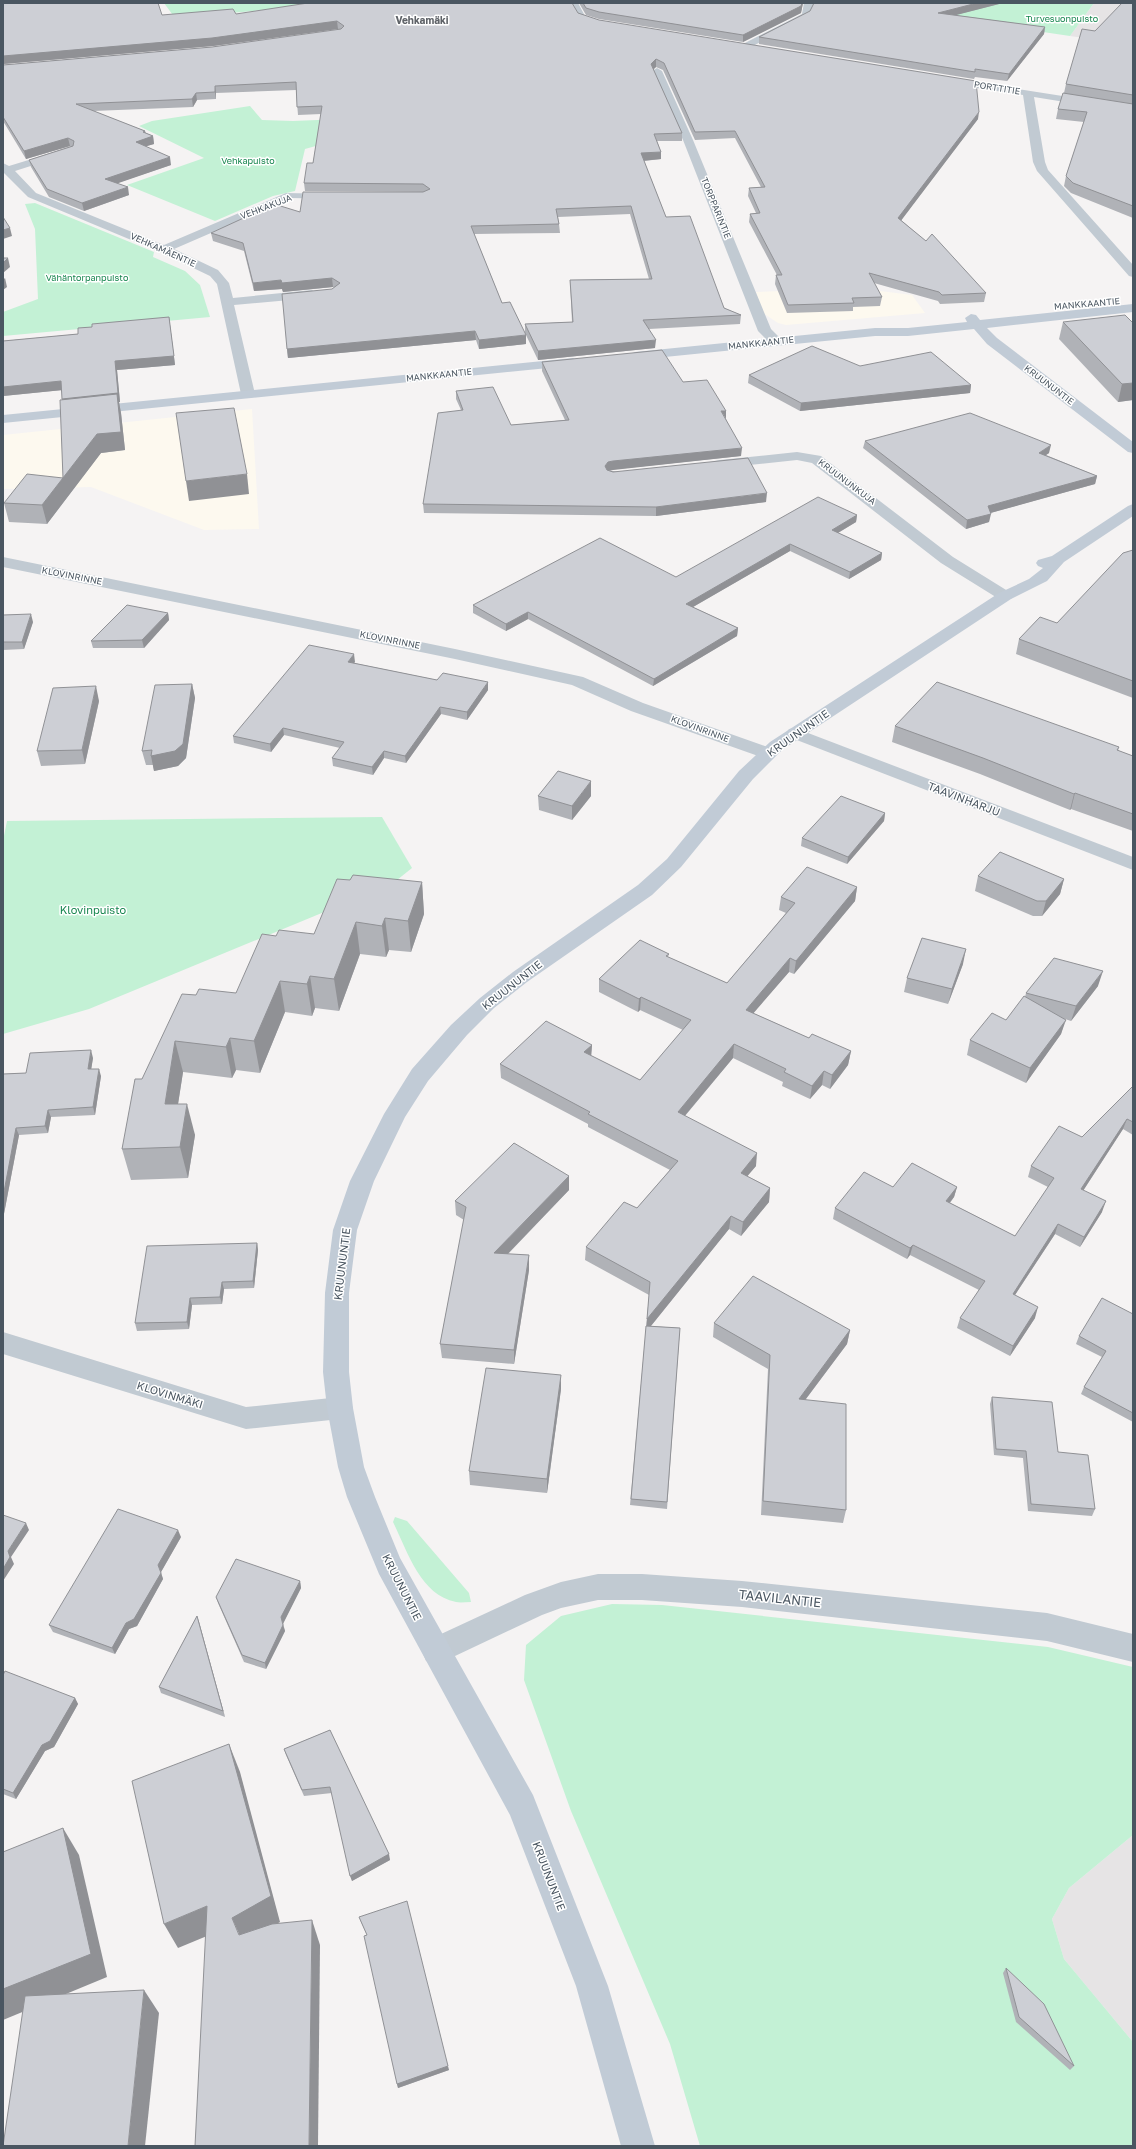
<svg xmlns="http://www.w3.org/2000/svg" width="1136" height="2149" viewBox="0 0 1136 2149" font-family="'Golos Text',sans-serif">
  <rect width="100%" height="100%" fill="#f5f3f3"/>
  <g fill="#fdf9ef">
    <path d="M856,288L912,295L925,313L786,325L778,323L763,313L756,292Z"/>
    <path d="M252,409L259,529L204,530L91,487L3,489V435Z"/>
  </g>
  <g fill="#e6e4e5">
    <path d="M1094,3H1124L1133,45L1070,36Z"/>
    <path d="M1133,1835V2042L1064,1959L1052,1919L1069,1888Z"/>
  </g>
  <g fill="#c3f1d5">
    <path d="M164,3H454L344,37L335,30L371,24L296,7L175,18Z"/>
    <path d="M946,3H1094L1070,36L957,19Z"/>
    <path d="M250,106L262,120L293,121L342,119L330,142L305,149L295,191L273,196L215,221L127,185L204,158L139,126L152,121Z"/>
    <path d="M35,203L154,252L153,257L185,271L200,285L210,317L3,336V312L38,299L35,229L25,204Z"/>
    <path d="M382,817L412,868L392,884L89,1009L3,1034V841L7,821Z"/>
    <path d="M395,1517L407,1521L469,1593L471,1602C466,1602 460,1603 456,1602C420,1595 407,1550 393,1522Z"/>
    <path d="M612,1604L662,1605L1048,1647L1133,1667V1835L1069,1888L1052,1919L1064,1959L1133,2042V2146H700L670,2044L571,1811L524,1680L526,1645L561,1616Z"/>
  </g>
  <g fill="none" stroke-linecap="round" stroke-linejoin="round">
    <g fill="#c1cad2" fill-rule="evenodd">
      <path d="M568,3H578L585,16L603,23L598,26L578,19Z"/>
      <path d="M804,3H814L809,17L747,49H741V45L802,14Z"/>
      <path d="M657,68L662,71L693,140L771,329L784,342L782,345H772L758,331L683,140L652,71Z"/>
      <path d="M948,78L1133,107V113L1034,97L1045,162L1048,170L1133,265V277L1129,276L1037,171L1033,162L1023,95L944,83L943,81Z"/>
      <path d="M58,151L64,154L62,156L15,171L36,193L164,245L286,193L336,194L338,196L336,198L332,199L292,198L174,249L218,270L229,283L233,298L312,290L318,294L312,298L234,305L255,394L253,397L248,398L241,394L217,284L210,276L160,252L28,197L3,172V163L9,166Z"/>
      <path d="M797,452L821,456L953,557L1011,593L1013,596L1011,599H999L941,563L812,463L797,460L720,468L715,467L713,464L715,461L720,460Z"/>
      <path d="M3,557L455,649L583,677L643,703L773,749L776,753L773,757L767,758L761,757L631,711L572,685L455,659L3,567Z"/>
      <path d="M795,728L1133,857V870L789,737L786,733L789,729Z"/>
      <path d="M3,1332L246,1407L340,1397L349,1400L353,1408L349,1416L340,1419L246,1429L3,1354Z"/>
      <path d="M598,1574H642L742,1581L1047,1613L1133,1634V1662L1047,1641L742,1607L642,1600H598L561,1608L542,1615L436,1665L426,1661L422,1651L426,1641L525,1595L561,1582Z"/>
    </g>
    <g fill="#c1cbd6" fill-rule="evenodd">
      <path d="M1133,304V312L987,328L997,338L1133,442V453L1128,452L987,344L974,329L908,336H875L635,360L628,356L635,352L875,328H908L967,322L965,318L971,314L976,315L980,320Z"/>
      <path d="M573,358L580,362L578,365L3,423V415Z"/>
      <path d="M1133,504V516L1064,562L1047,581L1011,599L782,750L753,779L681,867L652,895L527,982L494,1008L467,1035L428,1081L405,1117L374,1181L357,1230L349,1293V1372L353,1408L364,1467L375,1497L400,1558L533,1795L608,1986L655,2146H621L576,1986L510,1815L379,1574L347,1497L338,1467L327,1408L323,1372L325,1293L333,1230L350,1181L384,1114L412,1069L451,1025L480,998L513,972L638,885L667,859L739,771L770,742L999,593L1029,579L1043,568L1038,566L1036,563L1038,560L1052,556L1128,506Z"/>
    </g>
  </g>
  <g fill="#b0b2b7">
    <path d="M3,3L162,15L578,13L599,20L978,119L901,220L986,293L984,302L940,304L938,301L874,283L882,297L880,306L853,307V311L787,313L775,284L776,275H777L749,222L750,214L756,213L748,196L749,188L761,187L735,138L695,140L663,70L656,67L653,69L682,133V141H657L661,152V159L644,161L666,217L724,308L741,315L740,324L649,329L655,348L538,360L525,333V324L572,322L570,280L649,279L630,214L558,217L559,224L560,233L474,234L502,303L526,344L479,349L476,340L288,358L287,349L332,289L334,287H333L283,292L282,289L254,291L244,251L213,241L211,233L300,212L424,192L305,191L304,183L313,163L321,114L298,115L296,90L216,93V99L197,100L193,107L93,111L145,131L146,133L153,136L154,144L146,146L171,165L117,183L129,195L84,211L49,197L31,167L29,160L71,146H70L26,159L3,121V65L212,47L339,30L338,29L213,46L3,64Z"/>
    <path d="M579,3H803L801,13L743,42L599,19L586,15Z"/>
    <path d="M814,3H1003L955,15L1045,27L1044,34L1007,81L975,77L974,79L759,44V37L810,11Z"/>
    <path d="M1133,3V218L1071,193L1064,186L1066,176L1084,122L1056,119L1058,109L1064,93L1066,84L1095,31Z"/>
    <path d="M169,317L175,365L117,370L120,402H119L121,413L125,450L101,453L47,524L9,522L4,503L63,478L62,400V390L3,396V341L78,334L92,327Z"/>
    <path d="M1063,322L1133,323V400L1118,402L1059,339Z"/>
    <path d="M542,362L683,382L726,419L741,456L608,470L766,502L656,516L424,513L423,504L461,410L456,399V391L511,425L565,420L542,371Z"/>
    <path d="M860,366L971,385L970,393L800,411L748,383L749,375Z"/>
    <path d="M865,441L1049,453L1046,455L1097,476L1095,484L990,513L989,522L966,529L863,448Z"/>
    <path d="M857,515L856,522L838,533L882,553L881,560L849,579L790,551L693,607L738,628L737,636L653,686L528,619L506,631L473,613V605L676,577Z"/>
    <path d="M1133,550V698L1016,654L1019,639L1057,623Z"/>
    <path d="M168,613L169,620L144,648H93L91,641Z"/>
    <path d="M3,615L33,622L24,649L3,650Z"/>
    <path d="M355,662L354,663L437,680L488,690L467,720L441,714L406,763L384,758L373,775L333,766L332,758L340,748L284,735L271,752L234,743L233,736Z"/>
    <path d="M192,684L195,698L186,758L178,766L154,771L153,765H146L142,751Z"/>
    <path d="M99,701L85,764L41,766L37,751Z"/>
    <path d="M895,726L1119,747L1118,751L1133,756V831L1071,809L1070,810L980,774L892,742Z"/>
    <path d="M538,796H591L572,820L539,810Z"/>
    <path d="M885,813L884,821L847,864L801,846L802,838Z"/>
    <path d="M978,876L1064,879L1060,894L1042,916H1033L975,891Z"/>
    <path d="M350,880L422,882L424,914L411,952L389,950L386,957L360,954L339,1011L315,1008L312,1016L285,1012L260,1073L236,1070L232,1078L183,1072L178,1104L195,1135L188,1178L131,1180L122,1149L142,1079L196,995L236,993L276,936L314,934Z"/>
    <path d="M857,887L855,901L794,974L789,972L753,1013L809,1038L851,1051L848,1065L830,1089L822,1085L810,1099L782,1086L783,1082L733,1058L685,1116L756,1166L747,1176L770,1188L769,1202L741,1236L729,1229L651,1326L680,1328L667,1509L630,1505L649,1295L585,1260L586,1247L637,1208L670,1170L588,1127V1124L501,1078L500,1064L592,1045L591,1056L640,1080L683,1030L640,1010L638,1012L599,992V979L669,954L668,957L727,983L786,913L779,910L781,897Z"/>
    <path d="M963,964L948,1004L904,992L907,978Z"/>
    <path d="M1098,986L1071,1021L1065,1019L1061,1034L1026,1083L967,1055L970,1040L1006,1020L1025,997L1026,993Z"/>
    <path d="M93,1058L91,1069L101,1076L95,1115L51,1117L48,1133L19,1135L3,1219V1074L26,1073Z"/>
    <path d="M1133,1086V1135L1123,1129L1083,1191L1102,1212L1080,1247L1055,1234L1015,1295L1035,1318L1010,1356L957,1328L960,1318L979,1290L910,1255L907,1259L833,1219L835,1208L893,1187H957L954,1197L950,1203L1015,1236L1048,1187L1028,1177L1031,1166L1082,1137Z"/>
    <path d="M569,1190L508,1254L529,1255V1270L514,1364L442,1358L440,1344L464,1220L456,1215L455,1201Z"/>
    <path d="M257,1243L258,1250L254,1288L224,1289L222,1304L192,1305L189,1329L137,1331L135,1323Z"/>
    <path d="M1133,1314V1422L1081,1394L1084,1387L1102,1357L1076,1344L1079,1336Z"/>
    <path d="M714,1323L850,1330L847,1344L806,1399L846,1510L843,1523L761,1515L768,1369L713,1337Z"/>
    <path d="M561,1389L547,1493L470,1485L469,1471Z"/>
    <path d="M992,1397L1058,1452L1095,1509L1092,1516L1028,1511L1023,1458L994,1455L990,1404Z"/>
    <path d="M181,1537L161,1572L163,1579L137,1626L129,1629L115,1654L53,1632L49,1625Z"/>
    <path d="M300,1581L301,1588L283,1623L285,1631L266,1669L244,1662L218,1603L216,1597Z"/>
    <path d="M197,1616L199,1622L225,1717L161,1693L159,1687Z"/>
    <path d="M3,1675L75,1698L78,1704L54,1747L45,1751L16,1799L3,1794Z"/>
    <path d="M330,1730L390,1860L352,1881L332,1793L304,1796L286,1755L284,1749Z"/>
    <path d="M359,1917L449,2070L398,2088L367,1935L361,1922Z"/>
    <path d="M1006,1968L1074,2066L1070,2070L1016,2022L1003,1973Z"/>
  </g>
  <g fill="#909195">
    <path d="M802,3H803L801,13L743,42V35Z"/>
    <path d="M977,3H1003L937,20L938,13Z"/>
    <path d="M337,21L338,29L213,46L3,64V56Z"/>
    <path d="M1045,27L1044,34L1007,81L1009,74Z"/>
    <path d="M656,59V67L651,72V64Z"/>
    <path d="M215,86L216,93V99L215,92Z"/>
    <path d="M196,93L197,100L193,107L192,99Z"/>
    <path d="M979,112L978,119L897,226L898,218Z"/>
    <path d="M145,131L146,138L153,136L154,144L137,149L136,142L143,132Z"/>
    <path d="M68,138L70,146L26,159L24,151Z"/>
    <path d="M661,152V159L641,161V153Z"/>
    <path d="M170,157L171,165L107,187L105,179Z"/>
    <path d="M128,187L129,195L84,211L82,203Z"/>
    <path d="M10,228L12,236L3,239V230Z"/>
    <path d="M8,258L10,267L3,273V263Z"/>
    <path d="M5,278L7,287L3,290V280Z"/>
    <path d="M332,278L333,287L283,292L282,289L254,291L253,283L281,280Z"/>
    <path d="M169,317L175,365L117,370L120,402H119L121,413L125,450L101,453L47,524L42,505L97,434L64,407L62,399L115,361Z"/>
    <path d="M475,331L476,340L288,358L287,349Z"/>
    <path d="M526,335V344L479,349V340Z"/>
    <path d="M656,340L655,348L538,360V351Z"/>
    <path d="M61,381L63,390L3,396V387Z"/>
    <path d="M1133,383V400L1118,402L1122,384Z"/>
    <path d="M971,385L970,393L800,411L801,403Z"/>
    <path d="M721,411H726V419Z"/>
    <path d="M1051,445L1049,453L1037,461L1039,453Z"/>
    <path d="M742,448L741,456L613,470L608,471L605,474V466L608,462L613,461Z"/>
    <path d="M247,474L249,494L189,501L186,481Z"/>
    <path d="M1097,476L1095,484L987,514L988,506Z"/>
    <path d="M767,493L766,502L656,516V507Z"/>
    <path d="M991,514L989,522L966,529L967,520Z"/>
    <path d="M857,515L856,522L831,537L832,530Z"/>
    <path d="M790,544V551L686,611V604Z"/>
    <path d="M882,553L881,560L849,579L850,572Z"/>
    <path d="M528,612V619L506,631V624Z"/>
    <path d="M168,613L169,620L144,648L142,640Z"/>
    <path d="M31,614L33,622L24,649L22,642Z"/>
    <path d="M738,628L737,636L653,686L654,679Z"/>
    <path d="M354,654L355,662L349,669L348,662Z"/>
    <path d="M488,682V690L467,720V712Z"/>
    <path d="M192,684L195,698L186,758L178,766L154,771L151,756Z"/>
    <path d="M96,686L99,701L85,764L82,750Z"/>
    <path d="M440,707L441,714L406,763L405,756Z"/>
    <path d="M283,728L284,735L271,752L270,744Z"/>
    <path d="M384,751V758L373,775L372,767Z"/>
    <path d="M591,781V796L572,820V806Z"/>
    <path d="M1075,793L1071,809L1070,810L1074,794Z"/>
    <path d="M885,813L884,821L847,864L848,857Z"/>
    <path d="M1064,879L1060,894L1042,916L1046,901Z"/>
    <path d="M422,882L424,914L411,952L408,921Z"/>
    <path d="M857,887L855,901L794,974L796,961Z"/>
    <path d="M385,918L389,950L386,957L382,926Z"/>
    <path d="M356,922L360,954L339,1011L334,979Z"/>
    <path d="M966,949L963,964L948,1004L952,989Z"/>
    <path d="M790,958L789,972L745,1023L746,1010Z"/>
    <path d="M1103,971L1098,986L1071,1021L1076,1006Z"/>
    <path d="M310,976L315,1008L312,1016L307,984Z"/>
    <path d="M280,981L285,1012L260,1073L254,1041Z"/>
    <path d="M641,997L640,1010L638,1012L639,999Z"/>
    <path d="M1066,1020L1061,1034L1026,1083L1030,1068Z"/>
    <path d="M230,1038L236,1070L232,1078L226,1047Z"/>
    <path d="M175,1041L183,1072L173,1136L165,1104Z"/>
    <path d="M734,1044L733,1058L677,1125L678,1112Z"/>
    <path d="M592,1045L591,1058L584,1052Z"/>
    <path d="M91,1050L93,1058L90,1077L88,1069Z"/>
    <path d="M851,1051L848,1065L830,1089L832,1075Z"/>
    <path d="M99,1069L101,1076L95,1115L93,1107Z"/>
    <path d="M824,1071L822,1085L810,1099L812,1086Z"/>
    <path d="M187,1104L195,1135L188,1178L180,1147Z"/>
    <path d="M48,1110L51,1117L48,1133L45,1126Z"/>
    <path d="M1127,1119L1123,1129L1077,1200L1081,1189Z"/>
    <path d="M16,1128L19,1135L3,1219V1197Z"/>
    <path d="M757,1153L756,1166L739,1186L741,1173Z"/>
    <path d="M569,1176V1190L495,1267L494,1253Z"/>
    <path d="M957,1187L954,1197L943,1211L946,1201Z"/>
    <path d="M770,1188L769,1202L741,1236L743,1222Z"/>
    <path d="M1106,1201L1102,1212L1080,1247L1084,1237Z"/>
    <path d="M731,1216L729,1229L646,1332L647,1319Z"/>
    <path d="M1058,1224L1055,1234L1009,1304L1013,1294Z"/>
    <path d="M257,1243L258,1250L254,1288L253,1281Z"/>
    <path d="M913,1245L910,1255L907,1259L910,1248Z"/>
    <path d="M529,1255V1270L514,1364V1350Z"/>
    <path d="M222,1282L224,1289L222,1304L220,1297Z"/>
    <path d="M190,1298L192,1305L189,1329L187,1322Z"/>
    <path d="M1038,1307L1035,1318L1010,1356L1013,1346Z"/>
    <path d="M850,1330L847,1344L796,1412L799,1399Z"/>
    <path d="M561,1375V1389L547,1493V1479Z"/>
    <path d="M26,1523L29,1530L11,1557L14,1564L3,1581V1569L8,1551Z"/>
    <path d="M178,1530L181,1537L161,1572L158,1565Z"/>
    <path d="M161,1573L163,1579L137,1626L129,1629L115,1654L112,1648L126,1623Z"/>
    <path d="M300,1581L301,1588L283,1624L281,1617Z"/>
    <path d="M197,1616L199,1622L225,1717L223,1711Z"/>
    <path d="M283,1625L285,1631L266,1669L265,1663Z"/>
    <path d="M75,1698L78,1704L54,1747L45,1751L16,1799L13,1793L42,1745Z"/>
    <path d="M229,1744L240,1772L280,1922L243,1943L232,1918Z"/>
    <path d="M63,1828L79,1855L107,1977L3,2020V1989Z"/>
    <path d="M389,1854L390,1860L352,1881L350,1876Z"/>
    <path d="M207,1906L219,1931L178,1948L164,1924Z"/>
    <path d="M312,1920L320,1945L318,2146H309Z"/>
    <path d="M144,1990L159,2013L145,2146H128Z"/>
    <path d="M448,2066L449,2070L398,2088L397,2084Z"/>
  </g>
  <g fill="#cdcfd5" stroke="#909195">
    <path d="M3,3H158L162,15L233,9L236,14L308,3H572L578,13L599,20L976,81L979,112L898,218L926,241L932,234L986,293L942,295L939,292L869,273L882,297L852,298L854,303L788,305L776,275H782L750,214L760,213L749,188L765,187L735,131L695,132L664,63L656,59L651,64L682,133L654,134L661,152L641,153L666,217L690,216L724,308L741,315L643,320L656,340L538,351L525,324L573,322L570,280L652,279L631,206L556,209L559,224L471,226L502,303L510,302L526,335L479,340L475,331L287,349L282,294L332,289L340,283L332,278L282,283L281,280L253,283L243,243L211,233L274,204L300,212L303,192H423L430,189L423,184L304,183L307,163H313L322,106L297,107L296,82L215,86V92L196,93L192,99L76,104L145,131L143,132L153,136L136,142L170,157L105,179L128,187L82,203L47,189L29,160L73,146L74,141L68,138L24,151L3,117V65L212,47L341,29L344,26L337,21L212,38L3,56Z"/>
    <path d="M583,3H802L801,6L743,35L599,12L586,8Z"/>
    <path d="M814,3H977L938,13L1045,27L1009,74L975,69V72L759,37L810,11Z"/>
    <path d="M1122,3H1133V95L1066,84L1082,29L1095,31Z"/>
    <path d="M1063,93L1133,104V206L1073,183L1066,176L1087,112L1058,109Z"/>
    <path d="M3,217L10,228L3,230Z"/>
    <path d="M3,258H8L3,263Z"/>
    <path d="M1125,315L1133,323V383L1122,384L1063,322Z"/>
    <path d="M169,317L174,356L115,361L118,393L62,399L61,381L3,387V341L78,334V328L92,327V324Z"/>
    <path d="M812,346L860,366L931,352L971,385L801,403L749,375Z"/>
    <path d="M662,350L683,382L707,380L726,411H721L742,448L613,461L608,462L605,466L607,470L613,472L748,458L767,493L656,507L423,504L438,413L463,410L456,391L493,387L511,425L569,420L542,362Z"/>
    <path d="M117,394L121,432L97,434L42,505L4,503L27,474L63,478L60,400Z"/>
    <path d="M234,408L247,474L186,481L176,413Z"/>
    <path d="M970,413L1051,445L1039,453L1097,476L988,506L991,514L967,520L865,441Z"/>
    <path d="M818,497L857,515L832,530L882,553L850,572L790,544L686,604L738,628L654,679L528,612L506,624L473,605L600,538L676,577Z"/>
    <path d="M1133,550V681L1019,639L1040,617L1057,623L1123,553Z"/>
    <path d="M127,605L168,613L142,640L91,641Z"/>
    <path d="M31,614L22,642H3V615Z"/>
    <path d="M309,645L354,654L348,662L437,680L443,673L488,682L467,712L440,707L405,756L384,751L372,767L332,758L344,742L283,728L270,744L233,736Z"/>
    <path d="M937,682L1119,747L1117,750L1133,756V814L1075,793L1074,794L983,758L895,726Z"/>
    <path d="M192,684L183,744L175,751L151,756L152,750L142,751L155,685Z"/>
    <path d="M96,686L82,750L37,751L53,688Z"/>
    <path d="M558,771L591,781L572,806L538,796Z"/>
    <path d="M841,796L885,813L848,857L802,838Z"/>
    <path d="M1000,852L1064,879L1046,901H1037L978,876Z"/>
    <path d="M807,867L857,887L796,961L790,958L746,1010L809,1038L812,1034L851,1051L832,1075L824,1071L812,1086L784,1072L786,1069L734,1044L678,1112L757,1153L741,1173L770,1188L743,1222L731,1216L647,1319L650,1282L586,1247L624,1202L637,1208L678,1161L588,1114L590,1112L500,1064L546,1021L592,1045L584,1052L640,1080L691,1020L641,997L639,999L599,979L640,940L669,954L666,956L727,983L795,903L781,897Z"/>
    <path d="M353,875L422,882L408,921L385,918L382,926L356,922L334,979L310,976L307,984L280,981L254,1041L230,1038L226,1047L175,1041L165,1104H187L180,1147L122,1149L135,1079H142L182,994L196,995L199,989L236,993L262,934L276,936L279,930L314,934L337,879L350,880Z"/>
    <path d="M922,938L966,949L952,989L907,978Z"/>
    <path d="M1054,958L1103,971L1076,1006L1026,993Z"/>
    <path d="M1024,996L1066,1020L1030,1068L970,1040L992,1013L1006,1020Z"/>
    <path d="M91,1050L88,1069H99L93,1107L48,1110L45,1126L16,1128L3,1197V1074L26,1073L30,1053Z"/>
    <path d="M1133,1086V1122L1127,1119L1081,1189L1106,1201L1084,1237L1058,1224L1013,1294L1038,1307L1013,1346L960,1318L985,1281L913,1245L910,1248L835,1208L864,1172L893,1187L912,1163L957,1187L946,1201L1015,1236L1054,1178L1031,1166L1059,1126L1082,1137Z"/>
    <path d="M514,1143L569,1176L494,1253L529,1255L514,1350L440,1344L466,1207L455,1201Z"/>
    <path d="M257,1243L253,1281L222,1282L220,1297L190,1298L187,1322L135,1323L147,1246Z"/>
    <path d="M753,1276L850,1330L799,1399L846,1404V1510L763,1501L770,1355L714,1323Z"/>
    <path d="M1102,1298L1133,1314V1413L1084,1387L1106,1351L1079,1336Z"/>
    <path d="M646,1326L680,1328L667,1502L631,1499Z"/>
    <path d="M486,1368L561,1375L547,1479L469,1471Z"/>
    <path d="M992,1397L1052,1402L1058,1452L1088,1455L1095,1509L1031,1504L1026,1451L996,1449Z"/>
    <path d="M118,1509L178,1530L158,1565L161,1573L134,1619L126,1623L112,1648L49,1625Z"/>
    <path d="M3,1515L26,1523L8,1551L10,1557L3,1569Z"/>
    <path d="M236,1559L300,1581L281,1617L283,1625L265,1663L242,1655L216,1597Z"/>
    <path d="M197,1616L223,1711L159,1687Z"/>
    <path d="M5,1671L75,1698L50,1741L42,1745L13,1793L3,1789V1675Z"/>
    <path d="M330,1730L389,1854L350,1876L330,1787L302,1790L284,1749Z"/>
    <path d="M229,1744L271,1896L232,1918L239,1935L272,1924L312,1920L309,2146H195L207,1906L164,1924L132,1781Z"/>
    <path d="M63,1828L91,1954L3,1989V1852Z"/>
    <path d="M407,1901L448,2066L397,2084L364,1936L367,1935L359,1917Z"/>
    <path d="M1006,1968L1044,2004L1074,2066L1019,2017Z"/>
    <path d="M144,1990L128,2146H3L25,1996Z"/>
  </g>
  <g text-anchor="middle" stroke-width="3" stroke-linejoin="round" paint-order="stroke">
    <g font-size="9" fill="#17864f" stroke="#fff">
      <text x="1062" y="22">Turvesuonpuisto</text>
      <text x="248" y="164">Vehkapuisto</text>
      <text x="87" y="281">Vähäntorpanpuisto</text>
    </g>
    <g font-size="9" fill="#4a5661" stroke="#fff">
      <text transform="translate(997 88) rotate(9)" y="3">PORTTITIE</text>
      <text transform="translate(266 207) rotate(-21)" y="3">VEHKAKUJA</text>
      <text transform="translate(716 208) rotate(68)" y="3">TORPPARINTIE</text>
      <text transform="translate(163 250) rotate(24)" y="3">VEHKAMÄENTIE</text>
      <text transform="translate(1087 304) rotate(-5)" y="3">MANKKAANTIE</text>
      <text transform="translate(761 343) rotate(-6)" y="3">MANKKAANTIE</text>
      <text transform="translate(439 375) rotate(-6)" y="3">MANKKAANTIE</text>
      <text transform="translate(1049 385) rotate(37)" y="3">KRUUNUNTIE</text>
      <text transform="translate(847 482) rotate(37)" y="3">KRUUNUNKUJA</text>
      <text transform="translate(72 576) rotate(11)" y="3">KLOVINRINNE</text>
      <text transform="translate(390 640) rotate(11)" y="3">KLOVINRINNE</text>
      <text transform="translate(700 729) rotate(20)" y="3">KLOVINRINNE</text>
    </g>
    <g font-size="10" font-weight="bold" fill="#5f6368" stroke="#fff">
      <text x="422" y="24">Vehkamäki</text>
    </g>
    <g font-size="11" fill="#4a5661" stroke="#fff">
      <text transform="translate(798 733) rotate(-35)" y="4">KRUUNUNTIE</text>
      <text transform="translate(964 799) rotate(21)" y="4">TAAVINHARJU</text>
      <text transform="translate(512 985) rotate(-38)" y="4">KRUUNUNTIE</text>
      <text transform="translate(342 1264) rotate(-83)" y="4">KRUUNUNTIE</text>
      <text transform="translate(170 1395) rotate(17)" y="4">KLOVINMÄKI</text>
      <text transform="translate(402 1587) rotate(63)" y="4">KRUUNUNTIE</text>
      <text transform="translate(549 1876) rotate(69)" y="4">KRUUNUNTIE</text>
    </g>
    <g font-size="11" fill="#17864f" stroke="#fff">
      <text x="93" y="914">Klovinpuisto</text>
    </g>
    <g font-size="13" fill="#4a5661" stroke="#fff">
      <text transform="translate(780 1598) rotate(6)" y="5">TAAVILANTIE</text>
    </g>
  </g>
  <rect width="1136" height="2149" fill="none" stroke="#4a5661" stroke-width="8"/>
</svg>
